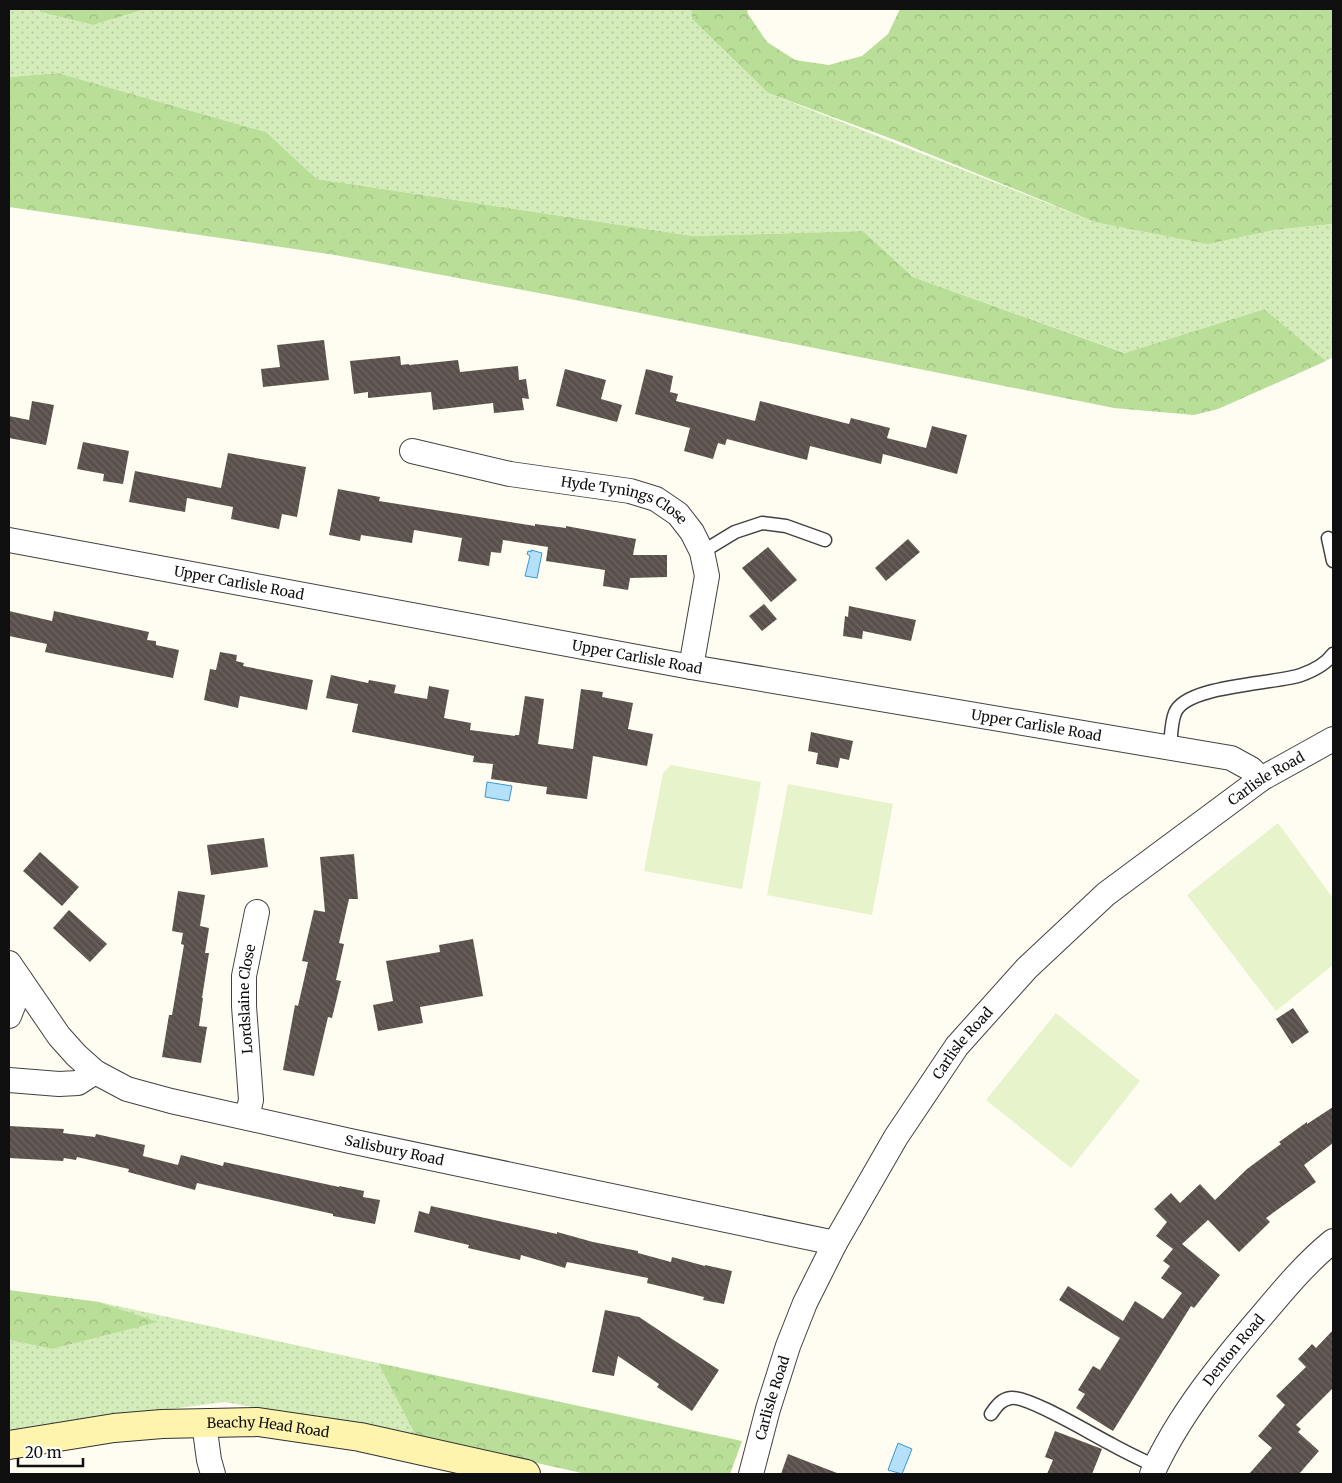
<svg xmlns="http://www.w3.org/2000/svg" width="1342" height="1483" viewBox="0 0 1342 1483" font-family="Merriweather,serif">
  <defs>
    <pattern id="grass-dots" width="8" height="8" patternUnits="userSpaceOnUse" patternTransform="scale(1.25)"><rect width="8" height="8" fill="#d4ecb9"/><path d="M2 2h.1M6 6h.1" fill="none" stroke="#b5c99e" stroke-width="1.8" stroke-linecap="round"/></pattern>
    <pattern id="forest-crowns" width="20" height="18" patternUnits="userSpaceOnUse" patternTransform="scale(1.25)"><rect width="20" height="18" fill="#b8de97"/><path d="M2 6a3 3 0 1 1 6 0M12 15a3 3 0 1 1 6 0" fill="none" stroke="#9dbd81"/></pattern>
    <pattern id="building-back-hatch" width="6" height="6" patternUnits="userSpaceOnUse" patternTransform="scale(1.25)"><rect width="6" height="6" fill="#59504b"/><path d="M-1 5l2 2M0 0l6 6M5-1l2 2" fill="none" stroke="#6c6561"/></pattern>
  </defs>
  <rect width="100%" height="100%" fill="#fffcf2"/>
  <g fill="url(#grass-dots)">
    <path d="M9,9H39L40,12L93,25L146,9H691L692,19L768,93L1095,222L1273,230L1333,224V357L1326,361L1263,309L1126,353L913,277L863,231L693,236L317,179L266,132L58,73L9,77Z"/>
    <path d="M99,1302L378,1363L416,1436L224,1402L81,1421L9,1434V1340L52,1349L157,1322Z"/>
  </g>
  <g fill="url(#forest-crowns)">
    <path d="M39,9H146L93,25L40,12Z"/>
    <path d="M691,9H747L748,14L767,42L795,60L829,65L862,56L888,34L900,9H1333V224L1273,230L1208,244L1095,222L895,140L768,93L692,19Z"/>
    <path d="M58,73L266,132L317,179L693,236L863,231L913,277L1125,353L1264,309L1326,361L1218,409L1194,415L1114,408L560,297L335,255L9,207V77Z"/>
    <path d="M9,1290L99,1302L158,1322L52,1349L9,1340Z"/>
    <path d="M378,1363L742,1441L730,1474H586L416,1436Z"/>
  </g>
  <g fill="#e6f3cb">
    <path d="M671,765L761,782L742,889L644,871L663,773Z"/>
    <path d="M788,784L893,804L872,915L767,895Z"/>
    <path d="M1278,823L1333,898V965L1276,1011L1187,895Z"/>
    <path d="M1056,1013L1140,1081L1071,1168L986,1100Z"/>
  </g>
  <g fill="#b4e0f9" stroke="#3798d4">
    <path d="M531,550L542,553L537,578L525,576L530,556L527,554L528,551L531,552Z"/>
    <path d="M487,782L512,786L509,801L485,797Z"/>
    <path d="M898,1443L912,1449L902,1474L888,1470Z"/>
  </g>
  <g fill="url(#building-back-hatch)">
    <path d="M324,340L329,380L263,387L261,369L280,367L277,345Z"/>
    <path d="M400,356L401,365L409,364V365L458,360L460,372L518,366L519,380L526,379L529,399L522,398L524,410L494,413L493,403L433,410L431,392L368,398V392L354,394L350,361Z"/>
    <path d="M565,369L606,380L601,399L622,405L617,422L556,406Z"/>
    <path d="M646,369L673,376L670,392L678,394L676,401L755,421L760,401L849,424L851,418L890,428L887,438L926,448L932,426L967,435L957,474L883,454L881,464L810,446L807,460L727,439L725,445L718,443L713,459L684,451L690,428L635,414Z"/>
    <path d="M32,401L54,405L46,445L9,438V416L29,420Z"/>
    <path d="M83,442L129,451L123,484L103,481L104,474L77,469Z"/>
    <path d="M228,453L306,467L297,517L282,514L279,529L231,519L233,507L187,498L185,512L129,502L135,471L221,488Z"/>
    <path d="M338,489L380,497L379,501L535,526V524L566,528V526L636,539L633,555H667V577L630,578L628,590L603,586L605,570L546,561L548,547L503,540L501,553L491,552L489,566L458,561L462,538L414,530L412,543L361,535L360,541L329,535Z"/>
    <path d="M908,539L920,552L886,581L875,568Z"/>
    <path d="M768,547L797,580L771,602L742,568Z"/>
    <path d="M764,604L777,619L762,631L749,616Z"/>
    <path d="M849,606L916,620L911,641L863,631L862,639L843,636L845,616L848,617Z"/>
    <path d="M9,611L52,621L54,611L149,632L147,640L156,641V645L179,650L173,678L45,652L47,644L9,636Z"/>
    <path d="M220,652L237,655L236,661L244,663L243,666L313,680L307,710L240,696L238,708L204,700L210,669L216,670Z"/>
    <path d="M331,675L368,683L369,680L396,685L394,693L427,699L429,686L449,690L444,718L471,723L470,730L515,736V735H519L525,696L544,699L538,744L573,749L581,689L603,692L602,697L633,703L628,729L653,734L647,766L593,756L587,799L546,794L547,787L491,779L493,764L473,762L474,756L352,732L358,704L326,698Z"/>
    <path d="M811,732L853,741L849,760L840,758L838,768L816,764L818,753L808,751Z"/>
    <path d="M264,838L268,867L211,875L207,845Z"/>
    <path d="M40,852L79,887L62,906L23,871Z"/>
    <path d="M354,854L358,899H349L339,943L344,944L336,980L341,981L332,1018L328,1017L314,1076L283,1070L295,1005L298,1006L308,962L302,961L314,910L325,912L320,857Z"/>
    <path d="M178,891L205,895L200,926L209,928L205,953H209L202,998H203L199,1026L207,1027L201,1063L162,1057L169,1015H172L184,945L181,944L183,933L172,931Z"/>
    <path d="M69,910L107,944L90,962L53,928Z"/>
    <path d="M473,939L483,996L420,1007L423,1023L378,1031L373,1005L393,1001L386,961L440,952L439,945Z"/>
    <path d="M1293,1008L1309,1032L1292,1044L1276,1019Z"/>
    <path d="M1333,1107V1143L1304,1165L1316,1182L1266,1218L1270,1222L1239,1252L1208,1220L1182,1244L1220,1275L1194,1308L1191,1306L1113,1431L1076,1408L1085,1394L1078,1390L1093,1366L1100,1370L1120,1338L1059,1300L1068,1286L1123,1321L1135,1301L1163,1319L1182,1293L1161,1278L1170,1266L1163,1261L1173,1249L1156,1236L1167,1222L1154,1209L1171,1193L1180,1203L1200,1184L1215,1200L1247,1169L1281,1144L1279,1142L1307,1122V1124Z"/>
    <path d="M9,1126L64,1129L63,1133L95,1137L96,1134L145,1145L143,1156L178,1165L181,1155L223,1166L224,1162L339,1187V1186L364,1191L363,1197L380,1200L375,1224L333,1216V1214L197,1183L195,1190L128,1172L129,1169L77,1157L76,1160L64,1158L63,1161L9,1158Z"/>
    <path d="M431,1206L557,1234V1232L593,1242L638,1251V1253L671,1262L672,1257L705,1266V1265L732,1271L724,1304L703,1300L704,1297L647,1283L648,1278L567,1262L565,1268L521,1255L520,1260L468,1248L469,1245L414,1232L419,1211L429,1214Z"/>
    <path d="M605,1310L639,1317L719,1370L692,1411L657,1387L659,1384L618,1356L614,1376L592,1372Z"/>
    <path d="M1333,1330V1388L1296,1425L1301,1429L1298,1432L1319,1451L1299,1474H1249L1272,1448L1258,1436L1285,1405L1276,1396L1306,1367L1298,1359L1312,1344L1316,1348Z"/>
    <path d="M1055,1431L1102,1449L1092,1474H1047L1053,1460L1045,1457Z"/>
    <path d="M788,1454L837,1473L836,1474H781Z"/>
  </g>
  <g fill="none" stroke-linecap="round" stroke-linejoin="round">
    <g stroke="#424242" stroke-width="15">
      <g id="lane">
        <path d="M1328,538L1333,561"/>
        <path d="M702,552L735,532L762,523L786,526L825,540"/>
        <path d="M1170,748C1171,738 1171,722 1175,713C1185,685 1275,684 1301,675C1312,671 1326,664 1333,654"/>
        <path d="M991,1414C996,1407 1001,1399 1011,1398C1027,1395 1093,1435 1111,1444C1125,1452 1140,1459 1155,1466"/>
      </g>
    </g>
    <g stroke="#424242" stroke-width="26">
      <g id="street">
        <path id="s1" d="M412,451L510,474L630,491L656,499L678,514L692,532L702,552L707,576L691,667"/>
        <path id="s2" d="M9,540L691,667L1231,758L1251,769L1261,779"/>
        <path id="s3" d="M9,963L59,1036L76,1055L95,1072L127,1089L171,1101L350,1141L835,1243"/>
        <path d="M9,1016L13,1006L21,981"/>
        <path d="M9,1080L59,1084L78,1083L95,1072"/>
        <path id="s4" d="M247,1117L251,1100L244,1006V976L257,912"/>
        <path d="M204,1423L209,1460L213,1474"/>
        <path id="s5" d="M751,1474L768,1409L788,1346L805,1303L835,1243L896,1137L957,1046L1027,968L1106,894L1261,779L1333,739"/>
        <path id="s6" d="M1152,1474C1179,1414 1222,1362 1265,1312C1286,1287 1308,1261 1333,1241"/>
      </g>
    </g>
    <g stroke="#313131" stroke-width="30">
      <g id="secondary">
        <path id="s7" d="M9,1445L114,1428L162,1424L258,1422L360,1437L526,1474"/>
      </g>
    </g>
    <use href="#lane" stroke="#fff" stroke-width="12"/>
    <use href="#street" stroke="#fff" stroke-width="24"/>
    <use href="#secondary" stroke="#fff4ad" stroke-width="28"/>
  </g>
  <g text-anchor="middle" stroke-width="5" stroke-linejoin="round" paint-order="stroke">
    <g font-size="14" fill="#0f0f0f" stroke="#fff">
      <text dy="5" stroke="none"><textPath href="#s1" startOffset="219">Hyde Tynings Close</textPath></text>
      <text dy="5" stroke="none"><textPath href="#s2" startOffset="234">Upper Carlisle Road</textPath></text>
      <text dy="5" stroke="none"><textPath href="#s2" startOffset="639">Upper Carlisle Road</textPath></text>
      <text dy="5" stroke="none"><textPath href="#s2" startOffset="1044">Upper Carlisle Road</textPath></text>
      <text dy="5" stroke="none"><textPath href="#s5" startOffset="889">Carlisle Road</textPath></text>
      <text dy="5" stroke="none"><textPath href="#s4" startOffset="119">Lordslaine Close</textPath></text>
      <text dy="5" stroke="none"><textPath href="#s5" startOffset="484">Carlisle Road</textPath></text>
      <text dy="5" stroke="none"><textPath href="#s3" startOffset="450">Salisbury Road</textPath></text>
      <text dy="5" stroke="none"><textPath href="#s6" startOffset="149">Denton Road</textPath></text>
      <text dy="5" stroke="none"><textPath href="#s5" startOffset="79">Carlisle Road</textPath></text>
      <text dy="5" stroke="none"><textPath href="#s7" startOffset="261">Beachy Head Road</textPath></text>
    </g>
  </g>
  <rect width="1342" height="1483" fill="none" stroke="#0f0f0f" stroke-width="20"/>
  <path d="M18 1458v8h65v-8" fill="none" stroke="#0f0f0f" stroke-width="2.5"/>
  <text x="25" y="1458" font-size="15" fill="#0f0f0f" stroke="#ffffff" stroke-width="4" paint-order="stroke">20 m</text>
</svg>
